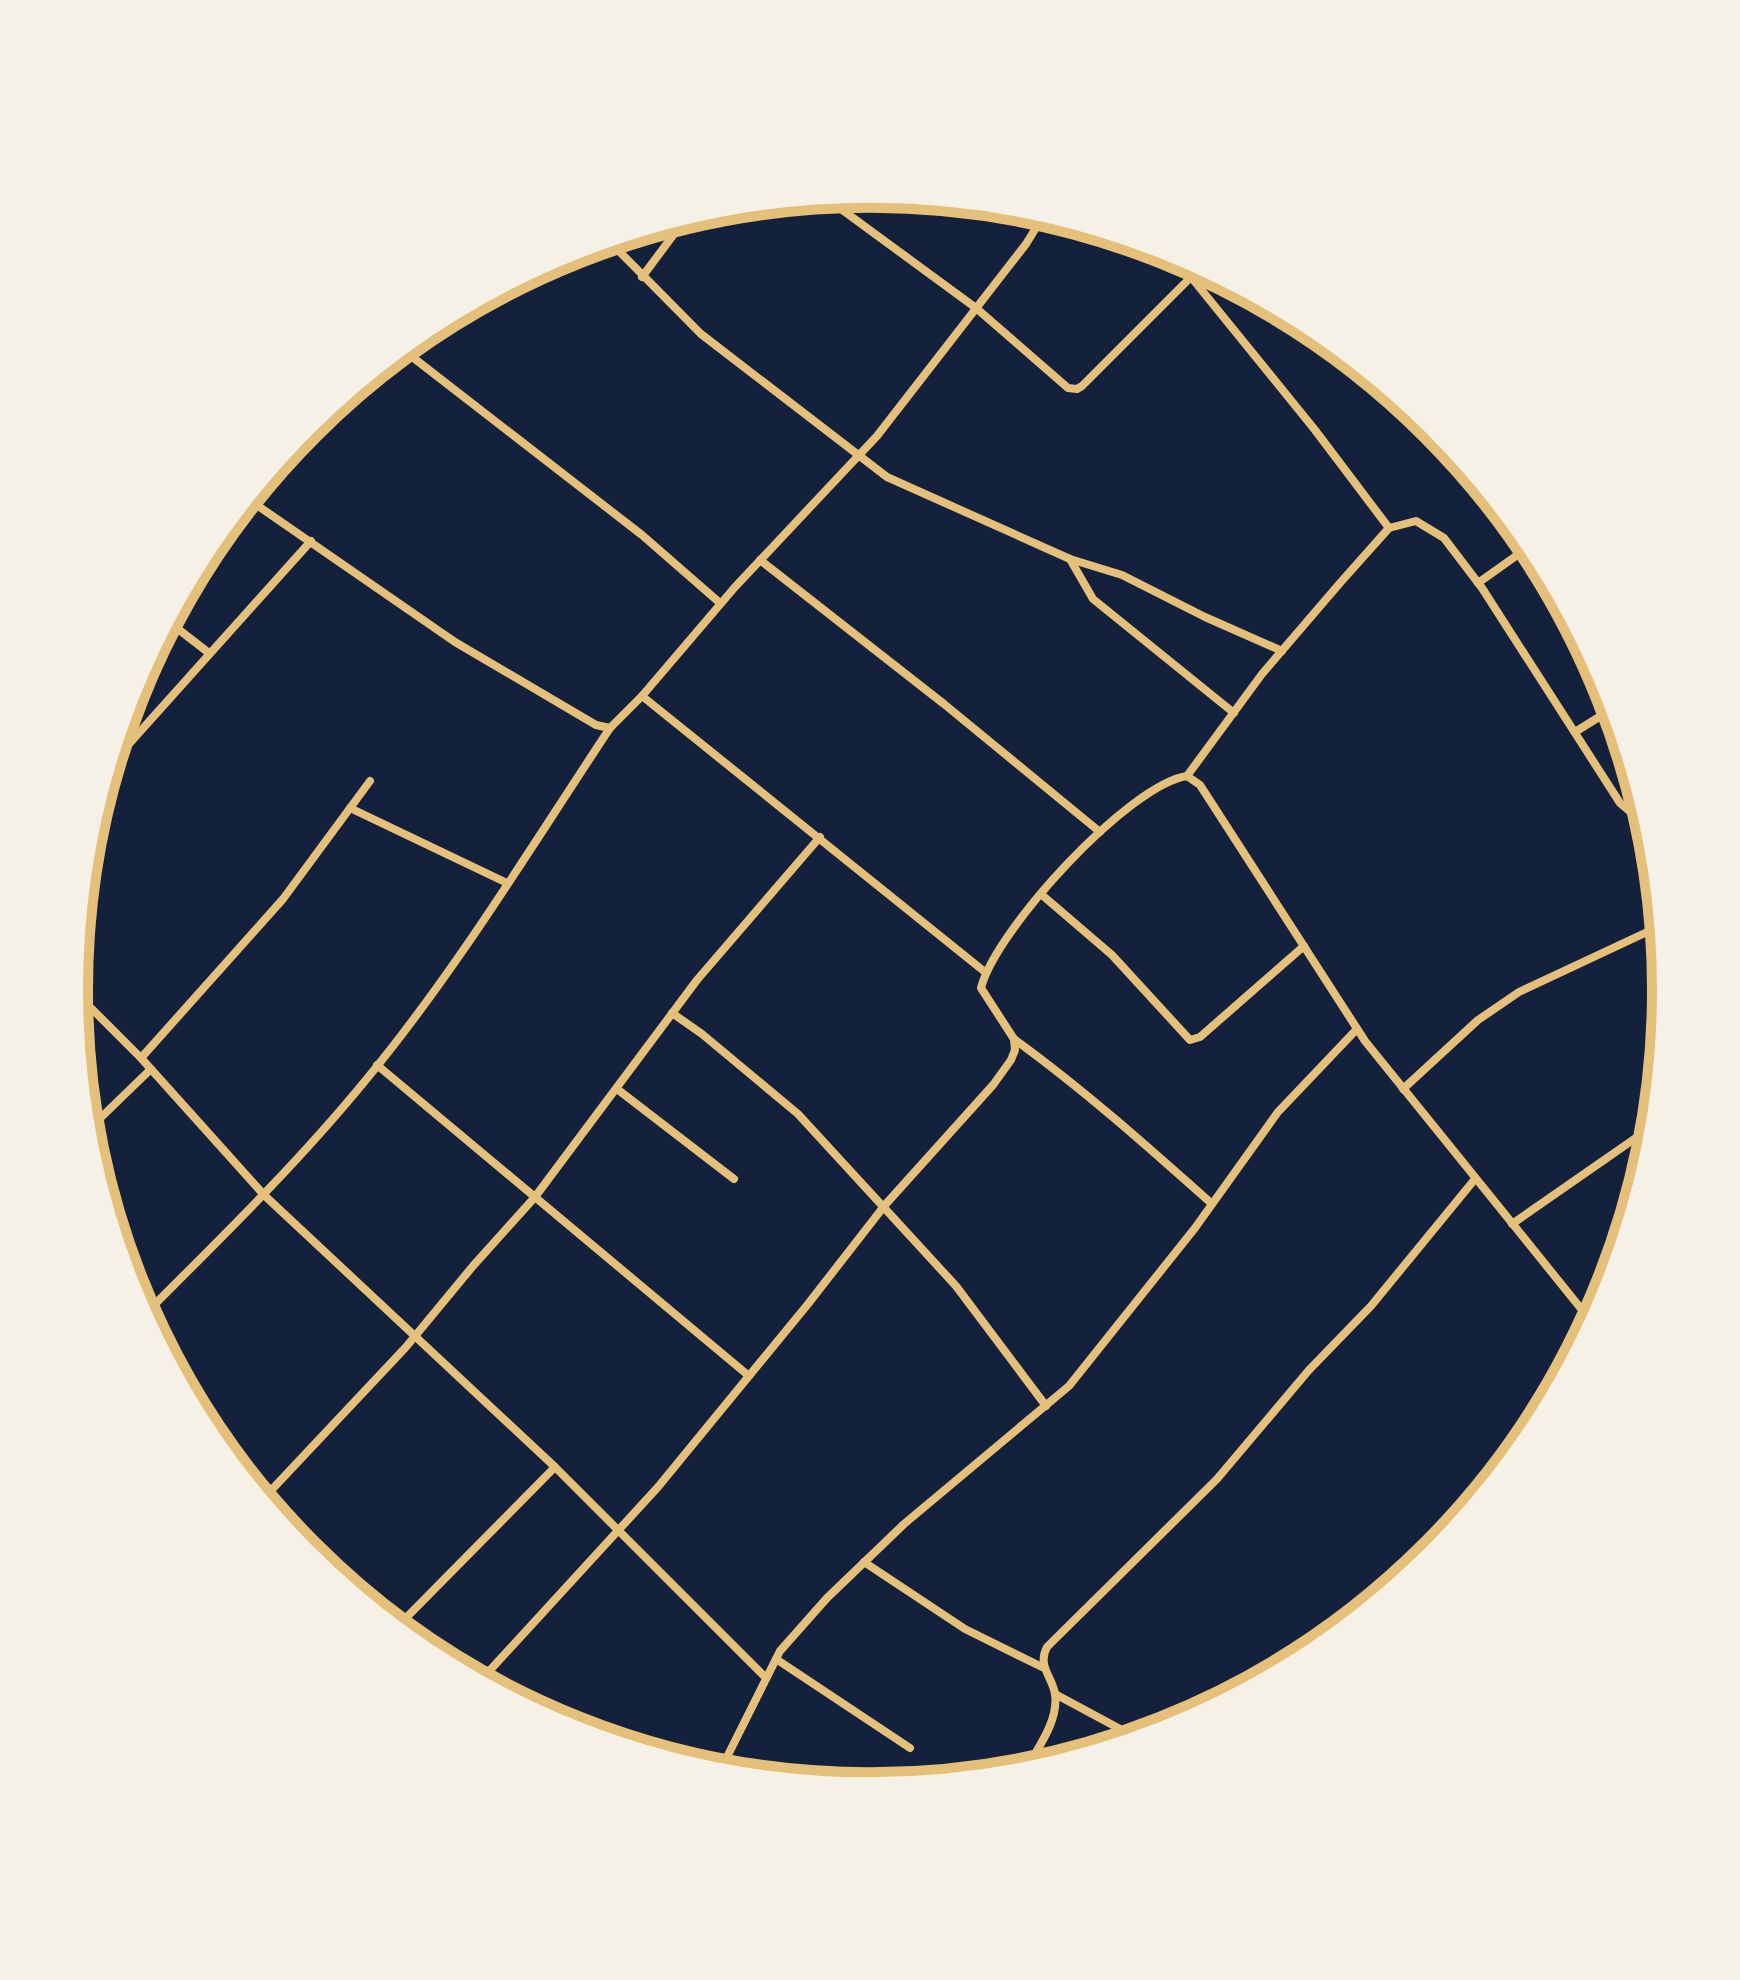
<svg xmlns="http://www.w3.org/2000/svg" width="1740" height="1980" viewBox="0 0 1740 1980" font-family="Montserrat,sans-serif">
  <rect width="100%" height="100%" fill="#14213d"/>
  <g fill="none" stroke-linecap="round" stroke-linejoin="round">
    <g stroke="#e5c07b" stroke-width="8">
      <path d="M826,198L976,308L1068,388L1077,389L1082,386L1200,268"/>
      <path d="M609,241L701,334L887,477L1070,559L1122,575L1205,617L1282,651"/>
      <path d="M642,277L686,218"/>
      <path d="M1191,277L1315,430L1389,528"/>
      <path d="M402,349L642,535L720,603"/>
      <path d="M248,499L455,642L596,725L610,728L642,696L735,587L877,436L1026,244L1044,215"/>
      <path d="M1070,559L1093,599L1234,713"/>
      <path d="M760,560L944,704L1100,832"/>
      <path d="M1478,583L1530,546"/>
      <path d="M169,622L209,653"/>
      <path d="M642,696L985,972"/>
      <path d="M1575,732L1612,709"/>
      <path d="M111,764L311,541"/>
      <path d="M1187,776L1262,674L1340,583L1389,528L1416,521L1444,538L1482,588L1620,803L1648,827"/>
      <path d="M350,808L507,883"/>
      <path d="M1042,895L1112,955L1190,1040L1200,1037L1304,946"/>
      <path d="M75,996L93,1010L141,1058L264,1195L555,1467L766,1678"/>
      <path d="M672,1013L702,1034L798,1114L956,1286L1046,1406"/>
      <path d="M1014,1039C1083,1089 1147,1146 1211,1203"/>
      <path d="M141,1058L283,899L370,781"/>
      <path d="M377,1065L749,1376"/>
      <path d="M617,1089L734,1179"/>
      <path d="M1403,1089L1478,1020L1519,992L1660,926"/>
      <path d="M88,1130L151,1069"/>
      <path d="M1512,1224L1653,1126"/>
      <path d="M145,1314C220,1239 297,1164 365,1081C456,971 531,847 610,728"/>
      <path d="M263,1499L406,1347L473,1266L535,1197L697,980L820,837"/>
      <path d="M864,1562L965,1629L1044,1668"/>
      <path d="M397,1627L555,1467"/>
      <path d="M776,1659L910,1748"/>
      <path d="M481,1680L658,1487L808,1304L885,1205L993,1085L1011,1060L1015,1050L1014,1039L981,988C995,931 1128,785 1187,776L1200,785L1365,1041L1591,1321"/>
      <path d="M1055,1694L1135,1737"/>
      <path d="M1167,1728L1194,1706"/>
      <path d="M720,1771L780,1651L827,1598L904,1524L1069,1386L1195,1228L1278,1112L1357,1029"/>
      <path d="M1025,1771C1037,1749 1059,1721 1055,1694C1052,1676 1037,1666 1047,1647L1217,1479L1309,1370L1371,1306L1475,1179"/>
    </g>
  </g>
  <path d="M0 0H1740V1980H0ZM88 990a782 782 0 1 1 1564 0a782 782 0 1 1-1564 0Z" fill="#f6f1e7" fill-rule="evenodd"/>
  <path fill="none" stroke="#e5c07b" stroke-width="10" d="M88 990a782 782 0 1 1 1564 0a782 782 0 1 1-1564 0Z"/>
</svg>
